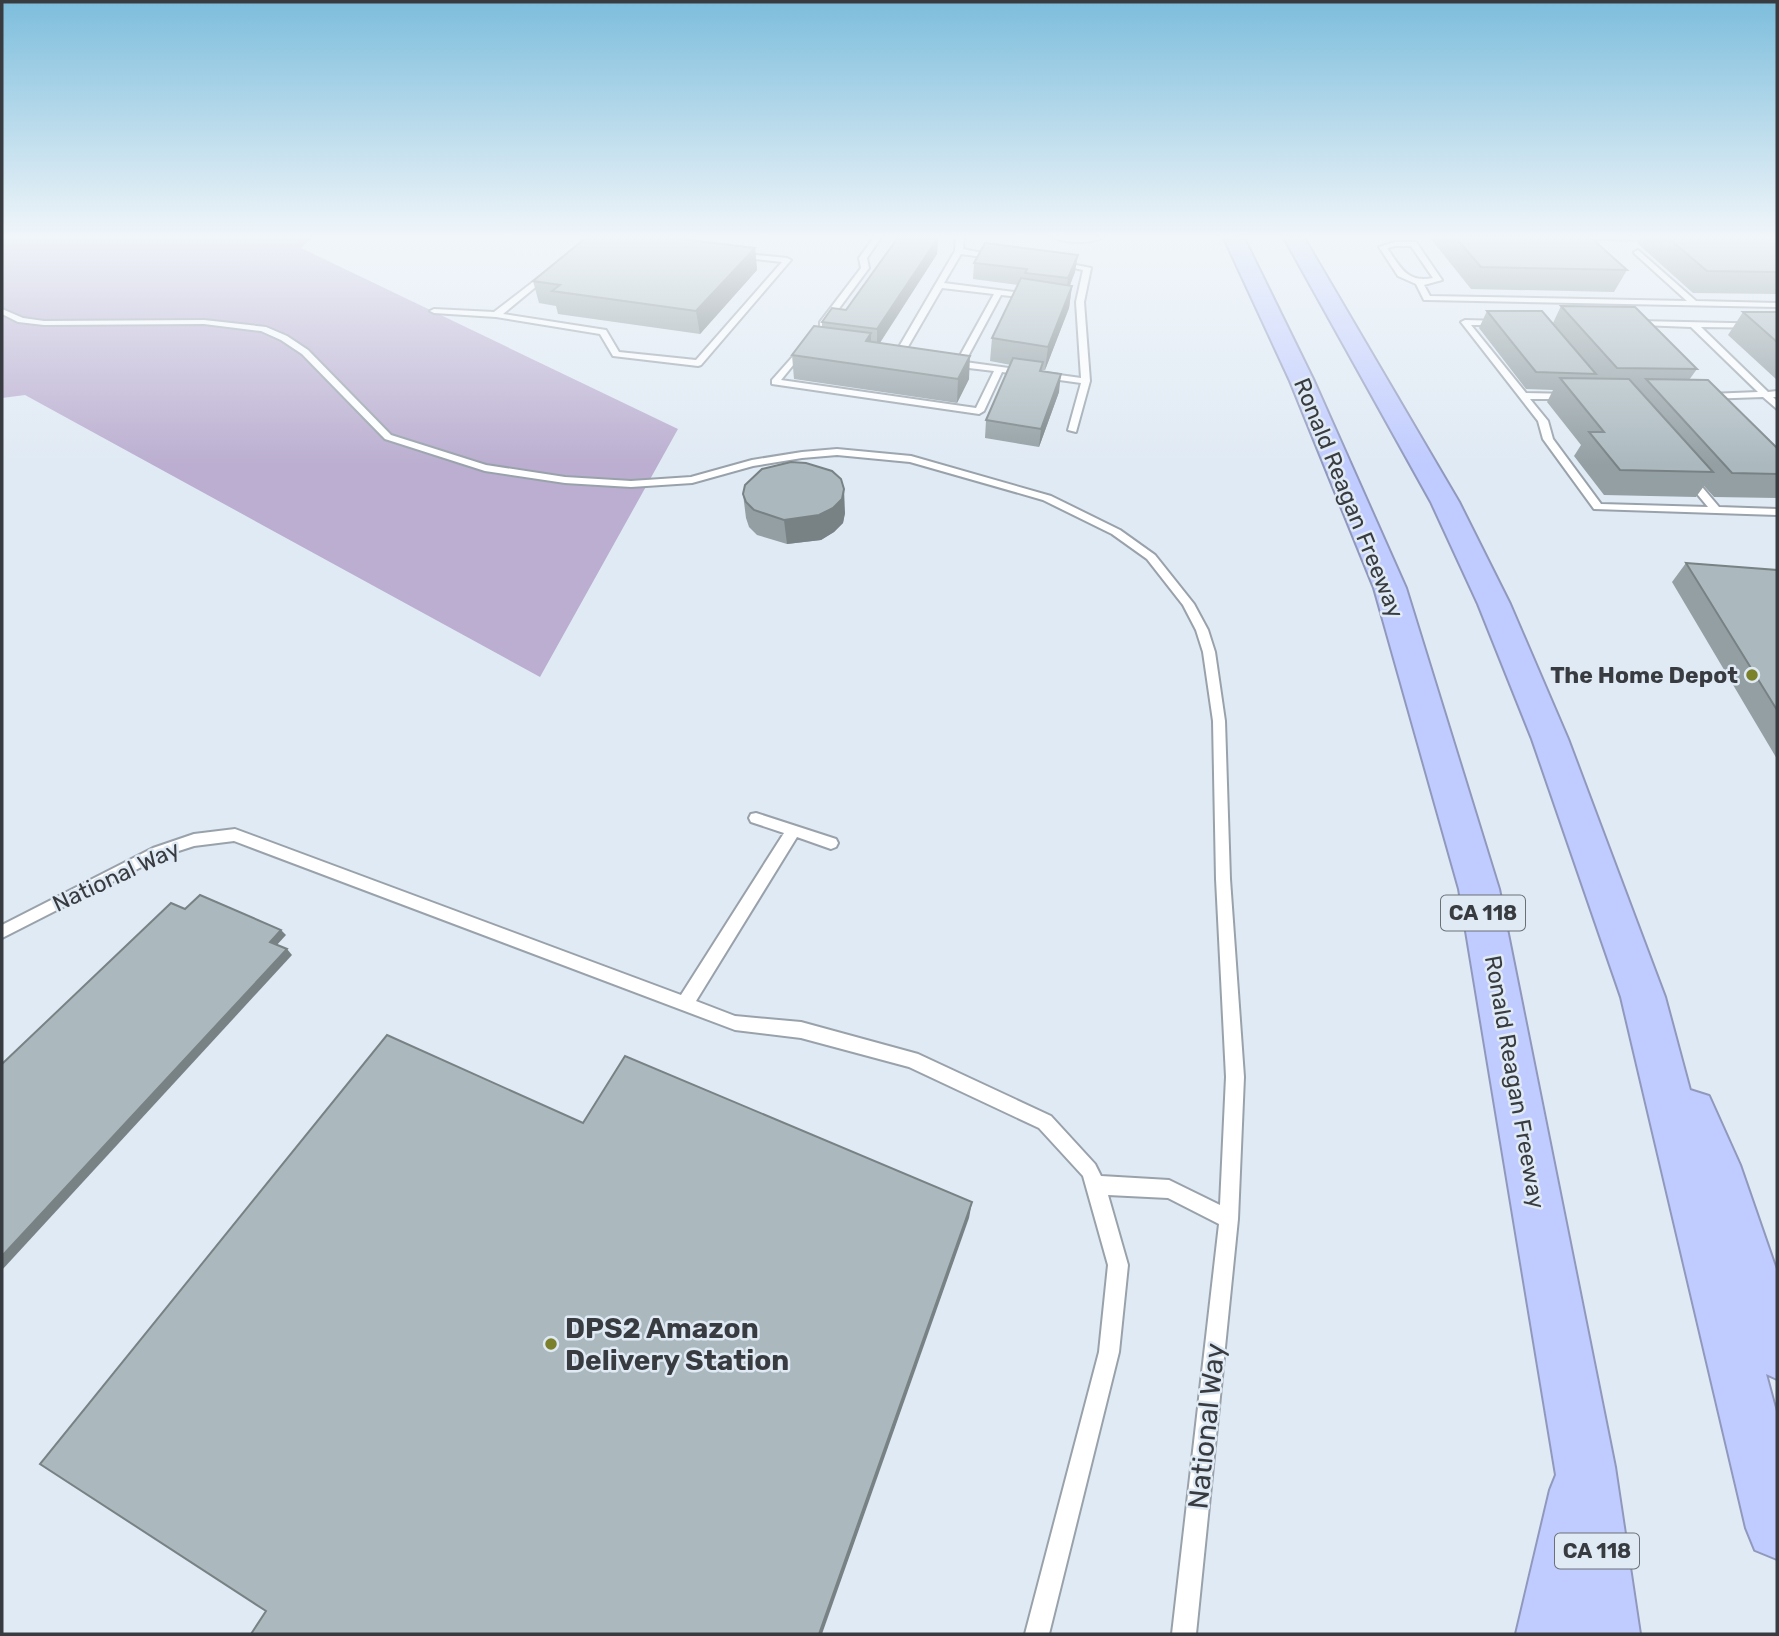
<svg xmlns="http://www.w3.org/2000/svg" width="1779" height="1636" viewBox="0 0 1779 1636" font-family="Rubik,sans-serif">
  <rect width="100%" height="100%" fill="#e0eaf4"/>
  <path fill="#bbaed0" d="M2,236H314L301,248L678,429L540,677L25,395L2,398Z"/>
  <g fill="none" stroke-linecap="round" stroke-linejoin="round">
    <g stroke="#99a2ab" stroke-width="4">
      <g id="service">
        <path d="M875,236H882L867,258L869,268L826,326H820V322L861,268L859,258Z"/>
        <path d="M956,236H964L963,249L1002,257L998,259L961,254L944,283L1030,294L1034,296L1030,298L1001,295L965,362L1081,378L1076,302L1083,270L1056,264L1060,262L1091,268L1084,302L1090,381L1076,432L1068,430L1081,383L1002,372L984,411L979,414L772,384V380L803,345L807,348L781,380L976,408L994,371L952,366L948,363L957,361L994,294L942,288L902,357H889L885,354L889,351L896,352L955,251Z"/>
        <path d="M1540,236H1644L1662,238L1658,240L1544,238Z"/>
        <path d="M1395,242H1416L1442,280L1424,285L1430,296L1687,301L1635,254L1634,252L1638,250L1696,301L1777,303V307L1427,300H1424L1416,284L1398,276L1379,247ZM1395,246H1411L1433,278C1407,283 1401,268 1387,248Z"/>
        <path d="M735,253L787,258L791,260L701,365L698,366L613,356L600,334L496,317L434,313L430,311L434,309L494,312L546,272L550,274L549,276L503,314L606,330L619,352L696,360L782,262L738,257H735Z"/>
        <path d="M2,309L23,318L44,321L204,320L266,327L287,336L308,350L391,435L486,465L565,477L631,481L691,477L752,460L802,452L837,449L911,456L1051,496L1120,530L1155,555L1194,604L1208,630L1215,652L1225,721L1230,879L1244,1077L1238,1219L1196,1634H1172L1219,1224L1168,1198L1108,1195L1128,1265L1119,1352L1049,1634H1025L1099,1352L1108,1265L1083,1176L1039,1128L909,1067L801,1038L735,1030L234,841L194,846L163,856L2,938V925L153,848L194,834L235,829L681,995L784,833L751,822L749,818L751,814L756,813L836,839L838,843L836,847L831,849L797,837L696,1001L735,1016L801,1022L918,1054L1051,1116L1095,1164L1101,1176L1169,1180L1220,1205L1226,1077L1216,879L1213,721L1203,652L1196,630L1183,605L1147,559L1112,534L1043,500L910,462L837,455L802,458L753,466L692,483L631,487L565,483L485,471L385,439L302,354L281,340L261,331L204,324L44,325L18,322L2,314Z"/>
        <path d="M1465,320L1503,321L1504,323L1500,325H1471L1526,393L1573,394V398L1570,399H1530L1548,421L1553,439L1601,504L1708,507L1683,477L1688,474L1692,475L1719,507L1777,509V515L1594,509L1543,439L1538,421L1461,322Z"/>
        <path d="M1638,321L1777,324V328L1701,327L1768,392L1777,391V397H1773L1777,401V409L1763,397L1706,399L1704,397L1709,394L1758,392L1691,327L1641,325L1637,323Z"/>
      </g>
    </g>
    <g stroke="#99a2ab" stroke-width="4">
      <path id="minor" d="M1052,236H1105C1095,244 1062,244 1052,236Z"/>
    </g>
    <g stroke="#9099bc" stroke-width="4">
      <g id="motorway">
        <path d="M1223,236H1243L1314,381L1406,588L1499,889L1615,1467L1640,1634H1516L1550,1490L1556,1475L1459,889L1374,588L1290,381Z"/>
        <path d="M1283,236H1303L1459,502L1510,604L1568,739L1665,997L1690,1090L1709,1096L1740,1165L1777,1272V1379L1766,1374L1777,1415V1559L1755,1550L1746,1528L1621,997L1532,739L1478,604L1431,502Z"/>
      </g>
    </g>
    <use href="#service" fill="#fff" fill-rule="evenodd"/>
    <use href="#minor" fill="#fff" fill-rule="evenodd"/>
    <use href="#motorway" fill="#c0cbff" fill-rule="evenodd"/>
  </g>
  <g fill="#939fa3">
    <path d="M588,236H680L681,239L755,248L757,270L700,334L558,314L556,306L539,303L533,281Z"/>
    <path d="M1432,236H1589L1627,270L1614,292L1471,289L1431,239Z"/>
    <path d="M1641,236H1777V294L1693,293L1637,243Z"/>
    <path d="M938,238L937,254L880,343L969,379L957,403L794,379L792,355L822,327V322L846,310Z"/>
    <path d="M974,263L1075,272L1070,285L1072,286L1069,308L1045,370H1042V372L1059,392L1039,447L985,438L986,420L1011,365L990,361L992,338L1018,285L973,279Z"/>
    <path d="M1561,306L1697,369L1689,380L1777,448V498L1714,497L1704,486L1696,497L1604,495L1574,456L1581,445L1547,402L1553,390L1526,389L1479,328L1487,311L1553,323Z"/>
    <path d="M1743,312H1777V380L1728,335Z"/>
    <path d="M743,494L845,513L843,523L834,532L821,540L787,544L757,535L749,527L746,518Z"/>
    <path d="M1686,563L1777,570V759L1672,582Z"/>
  </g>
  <g fill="#788285">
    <path d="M938,238L937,254L877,347V329Z"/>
    <path d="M755,248L757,270L700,334L696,311Z"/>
    <path d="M1078,255L1075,272L1066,295L1068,278Z"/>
    <path d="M1072,286L1069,308L1045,370L1048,347Z"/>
    <path d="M871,333V356L866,341Z"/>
    <path d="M970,356L969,379L957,403L958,379Z"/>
    <path d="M1061,374L1059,392L1039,447L1041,429Z"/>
    <path d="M844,489L845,513L843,523L834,532L821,540L787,544L784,520Z"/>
    <path d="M281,930L286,935L275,947L270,942Z"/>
    <path d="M287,949L292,955L2,1270V1256Z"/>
    <path d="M972,1202L969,1218L822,1634H819Z"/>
  </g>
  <g fill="#abb9be" stroke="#788285" stroke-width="2">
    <path d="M588,236H676L673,238L755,248L696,311L552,291L560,285L533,281Z"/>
    <path d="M899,236H918L938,238L877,329L822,322L832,308L846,310Z"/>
    <path d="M1454,236H1589L1627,270L1481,267Z"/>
    <path d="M1666,236H1777V272L1707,271Z"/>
    <path d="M985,243L1078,255L1068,278L1025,273L1027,269L974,263Z"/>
    <path d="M1021,278L1072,286L1048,347L992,338Z"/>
    <path d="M1561,306L1635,307L1697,369L1617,368Z"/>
    <path d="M1487,311H1542L1596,374L1536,372Z"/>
    <path d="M1743,312H1777V342Z"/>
    <path d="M814,326L871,333L866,341L970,356L958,379L792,355Z"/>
    <path d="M1013,358L1043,362L1040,371L1061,374L1041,429L986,420Z"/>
    <path d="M1560,378L1629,379L1713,472L1620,470L1589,432H1604Z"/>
    <path d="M1646,379L1708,380L1777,448V474L1732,473Z"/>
    <path d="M791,462L806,463L832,471L841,479L844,489L842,499L833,508L819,515L784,520L754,510L746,502L743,494L745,485L762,469Z"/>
    <path d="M1686,563L1777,570V710Z"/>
    <path d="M200,895L281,930L270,942L287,949L2,1256V1064L171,903L185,909Z"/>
    <path d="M387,1035L583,1123L625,1056L972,1202L819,1634H251L266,1611L40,1464Z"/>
  </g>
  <linearGradient id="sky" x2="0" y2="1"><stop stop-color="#7cbddc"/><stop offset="0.51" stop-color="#f1f6fa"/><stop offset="1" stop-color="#f1f6fa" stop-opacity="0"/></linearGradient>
  <rect width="1779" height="465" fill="url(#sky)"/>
  <g fill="#7b802a" stroke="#e0eaf4" stroke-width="2.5">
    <circle cx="1752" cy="675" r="7"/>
    <circle cx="551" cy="1344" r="7"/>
  </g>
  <g text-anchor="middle" stroke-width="5" stroke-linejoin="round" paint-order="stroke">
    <g fill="#e0eaf4" stroke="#6a7076" stroke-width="2">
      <rect x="1441" y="895.5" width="84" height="35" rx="5"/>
      <rect x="1555" y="1533.5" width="84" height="35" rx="5"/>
    </g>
    <g font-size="21" font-weight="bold" fill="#383c40">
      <text x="1483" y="920">CA 118</text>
      <text x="1597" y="1558">CA 118</text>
    </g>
    <g font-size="23" fill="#383c40" stroke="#e0eaf4">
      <text transform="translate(1349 498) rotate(68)" y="8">Ronald Reagan Freeway</text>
      <text transform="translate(116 876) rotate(-25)" y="8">National Way</text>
      <text transform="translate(1515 1082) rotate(80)" y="8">Ronald Reagan Freeway</text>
    </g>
    <g font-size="23" font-weight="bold" fill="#383c40" stroke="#e0eaf4" text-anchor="end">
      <text x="1738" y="683">The Home Depot</text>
    </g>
    <g font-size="28" font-weight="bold" fill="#383c40" stroke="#e0eaf4" text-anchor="start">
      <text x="565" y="1338">DPS2 Amazon<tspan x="565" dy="32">Delivery Station</tspan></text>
    </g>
    <g font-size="28" fill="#383c40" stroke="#e0eaf4">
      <text transform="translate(1206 1426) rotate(-84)" y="10">National Way</text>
    </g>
  </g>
  <rect width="1779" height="1636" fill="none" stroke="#383c40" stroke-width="7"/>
</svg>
